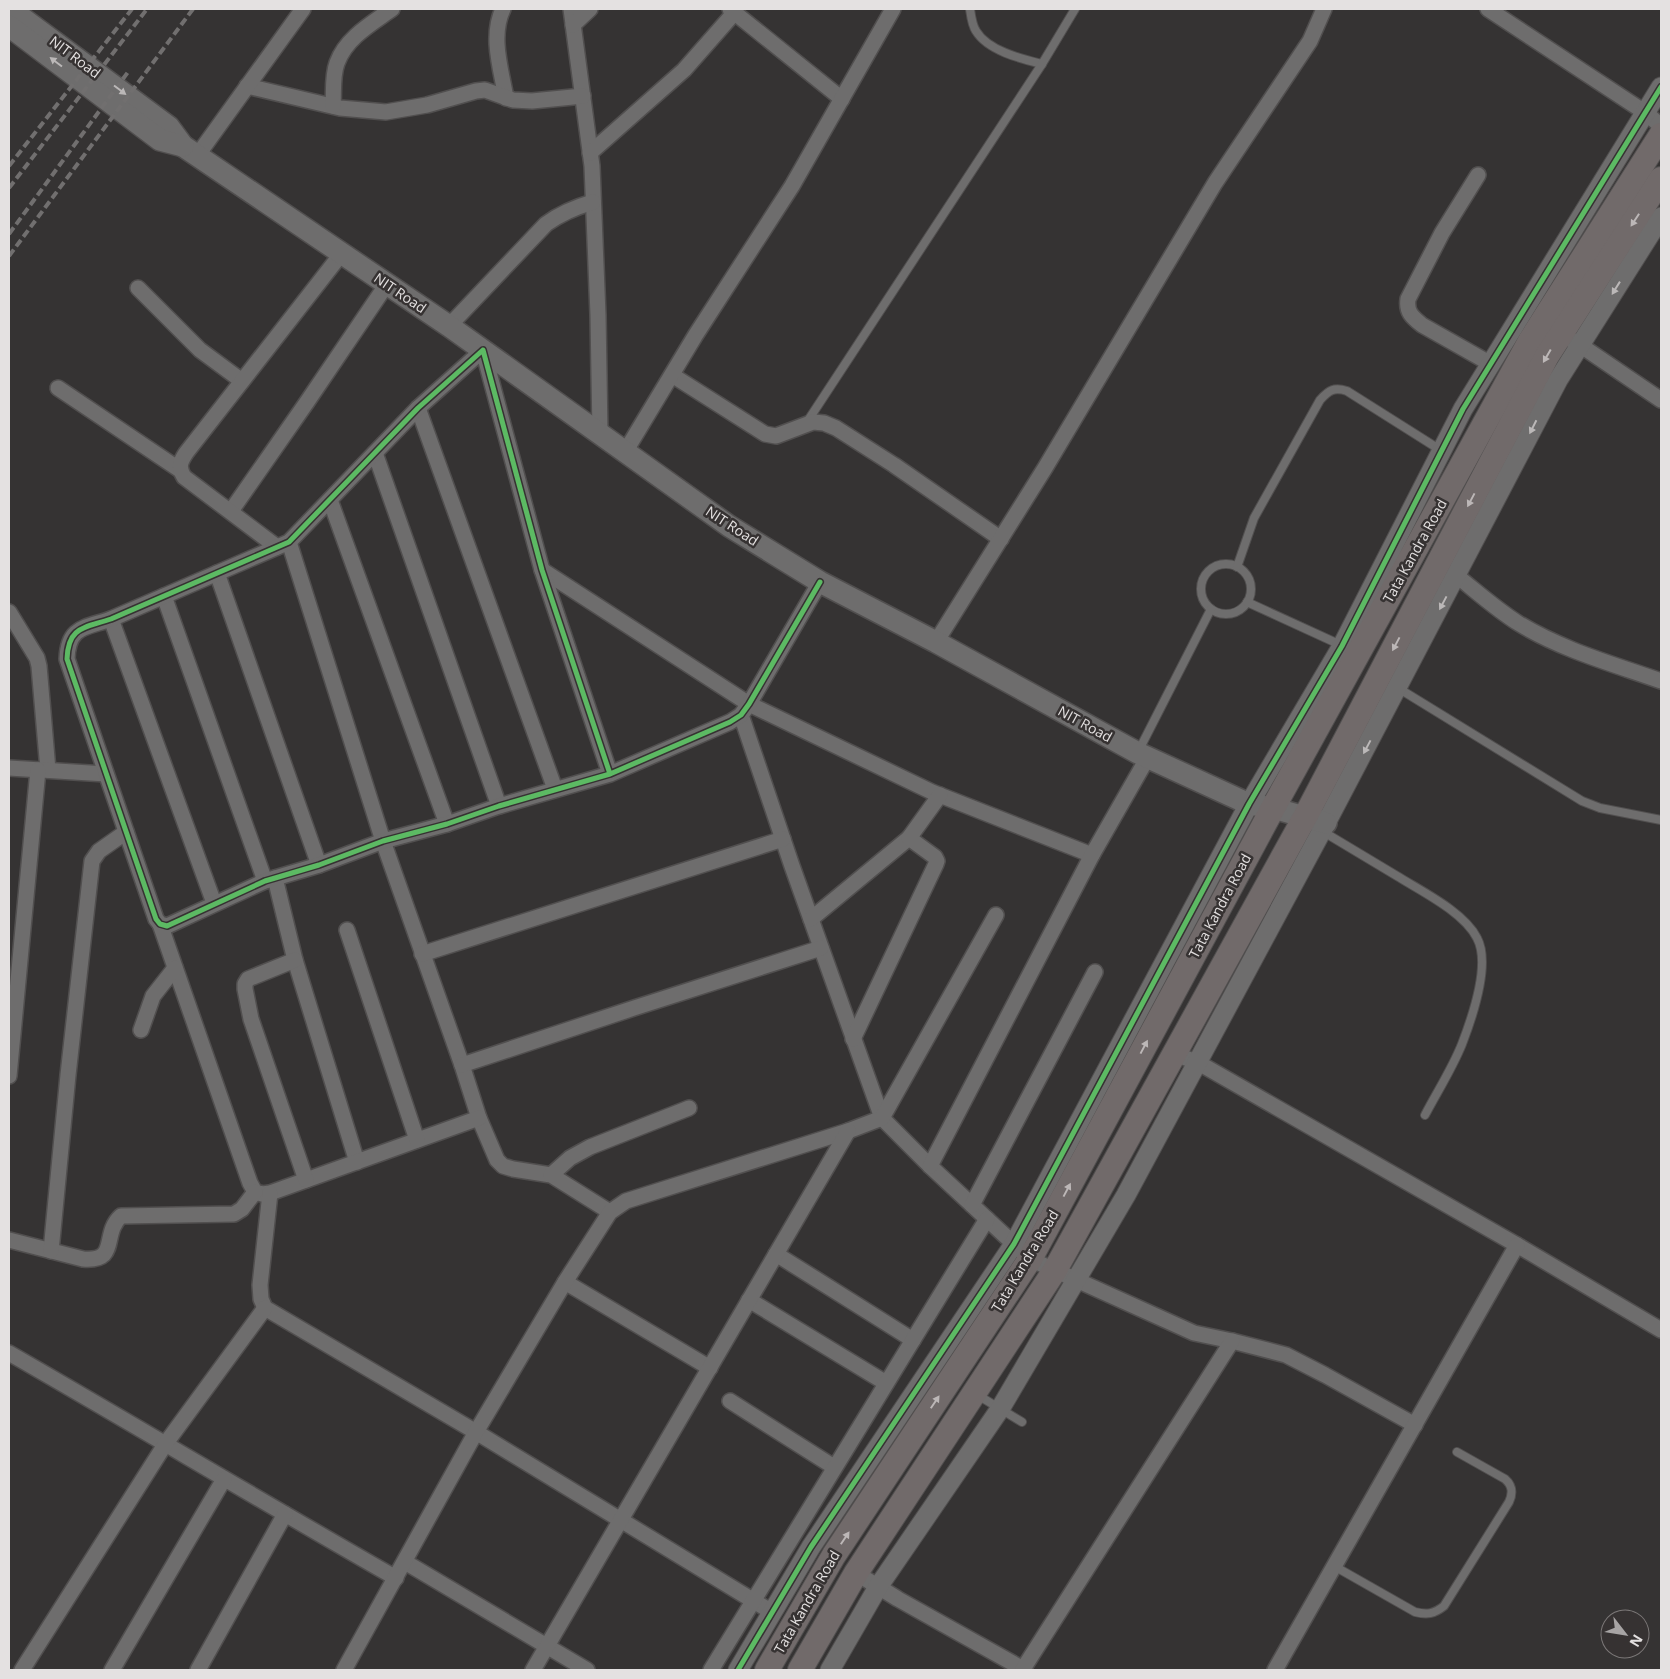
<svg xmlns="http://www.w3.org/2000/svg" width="1670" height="1679" viewBox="0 0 1670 1679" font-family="'Open Sans',sans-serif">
  <rect width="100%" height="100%" fill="#353333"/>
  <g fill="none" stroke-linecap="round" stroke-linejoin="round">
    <g stroke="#514f4f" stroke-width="10">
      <g id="service">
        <path d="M970,9C971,16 972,25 976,31C988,51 1022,59 1042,64"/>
        <path d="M807,422L1042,64L1075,9"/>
        <circle cx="1226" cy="589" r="25"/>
        <path d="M1237,567L1254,518L1320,400C1329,390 1334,387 1347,391L1442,451"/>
        <path d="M1247,602L1343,646"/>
        <path d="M1398,688L1582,801L1600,808L1661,820"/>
        <path d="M1138,752L1211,609"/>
        <path d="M1322,831C1347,846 1372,861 1397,876C1421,891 1464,912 1477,938C1491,964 1472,1018 1462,1044C1452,1069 1437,1092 1425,1115"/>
        <path d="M976,1394L1022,1422"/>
        <path d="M1334,1566L1415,1612C1427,1615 1434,1614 1444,1606L1509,1502C1513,1493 1513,1486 1505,1479L1457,1452"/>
      </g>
    </g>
    <g stroke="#514f4f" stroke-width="18">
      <g id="minor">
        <path d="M503,9C490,36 501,69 506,98"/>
        <path d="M571,9L592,166L598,315L600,434"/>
        <path d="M730,9L842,99"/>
        <path d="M1488,9L1646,113L1661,126"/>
        <path d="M573,25L590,9"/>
        <path d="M247,86L340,108L386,112L427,105L476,91L485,90L513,100L532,101L583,96"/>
        <path d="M333,106C334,93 332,76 337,63C346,38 371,24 392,9"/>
        <path d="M590,153L684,70L735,12"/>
        <path d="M197,156L303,9"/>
        <path d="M1478,175L1442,233L1408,299C1406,312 1412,317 1422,325L1491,364"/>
        <path d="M138,288L200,350L242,381"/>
        <path d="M449,326L546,224C561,213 576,207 593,202"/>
        <path d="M1561,334L1580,345L1661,400"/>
        <path d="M672,375L765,434L776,436L813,422L824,423L836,428L894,465L1001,539"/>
        <path d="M58,388L180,470"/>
        <path d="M418,408L555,789"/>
        <path d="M625,452L695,336L792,186L893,9"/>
        <path d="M375,453L499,806"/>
        <path d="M330,500L447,824"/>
        <path d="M231,511L307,402L387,284"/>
        <path d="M289,542L383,841L462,1065L479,1118L497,1160L503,1166L513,1169L551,1175L610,1212"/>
        <path d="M277,547L184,477C178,467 180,462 186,453L342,253"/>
        <path d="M542,570L749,704L932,792L1092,855"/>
        <path d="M217,573L319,865"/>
        <path d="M1457,576C1477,592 1496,609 1518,623C1562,650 1613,664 1661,681"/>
        <path d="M164,596L265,881"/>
        <path d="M9,612L37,658L39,666L48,770"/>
        <path d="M111,619L214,903"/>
        <path d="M936,642L1045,468L1215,183L1310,41L1324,9"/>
        <path d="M741,715L792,866L882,1118L930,1166L1030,1259L1194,1333L1232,1341L1286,1355L1325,1375L1415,1425"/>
        <path d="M9,768L106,774"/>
        <path d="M610,774L542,570L483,350L418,408L289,542L111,619C85,628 68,626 67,659L156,919L160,924L167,926L265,881L319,865L383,841L447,824L499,806L610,774L730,722L741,715L749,704L820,582"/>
        <path d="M275,878L295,960L357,1162"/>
        <path d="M811,919L909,838"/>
        <path d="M160,924L250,1183L255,1192L262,1194L270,1193L479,1118"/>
        <path d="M347,930L417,1140"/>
        <path d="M422,954L783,839"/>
        <path d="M295,960L248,979L245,984V989L251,1019L306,1180"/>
        <path d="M141,1030L153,996L175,968"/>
        <path d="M853,1039L936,864L937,861L935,857L909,838L940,795"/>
        <path d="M1174,1054L1197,1062L1517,1245L1661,1330"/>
        <path d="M462,1065L634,1008L821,948"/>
        <path d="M9,1076L38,770"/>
        <path d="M930,1166L1092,855L1148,757"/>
        <path d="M551,1175L570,1158L590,1147L689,1108"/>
        <path d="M270,1193L260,1285L261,1299L265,1308L476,1432L772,1612"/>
        <path d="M972,1205L1095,972"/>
        <path d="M9,1240L83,1259C120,1262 101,1234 121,1216L234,1214L242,1209L255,1192"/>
        <path d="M51,1251L68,1075L92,861L99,851L126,832"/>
        <path d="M776,1254L913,1340"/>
        <path d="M565,1282L710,1368"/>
        <path d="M749,1300L886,1383"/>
        <path d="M9,1353C138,1427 266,1504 396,1578"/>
        <path d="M730,1401L834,1467"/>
        <path d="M405,1562L587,1670"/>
        <path d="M856,1573L898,1599L1025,1670"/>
        <path d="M1023,1669L1232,1341"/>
        <path d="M22,1670L166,1443L265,1308"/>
        <path d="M112,1670L224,1479"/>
        <path d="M198,1670L285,1514"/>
        <path d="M344,1670L476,1432L565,1282L610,1212L626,1201L848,1131L882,1118L996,915"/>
        <path d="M533,1670L848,1131"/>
        <path d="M711,1670L987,1219"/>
        <path d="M1275,1670L1517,1245"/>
      </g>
    </g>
    <g stroke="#514f4f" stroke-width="21">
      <g id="tertiary">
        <path d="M738,1670L811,1547L1014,1244L1249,804L1342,646L1463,409L1661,87"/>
        <path d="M830,1670L878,1587L1000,1409L1126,1195L1326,823L1558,380L1661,217"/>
      </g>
    </g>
    <g stroke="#514f4f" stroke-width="24">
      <g id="secondary">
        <path d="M10,9L169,127L183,146L449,326L729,526L820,582L936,642L1138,753L1249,804L1273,808L1326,823"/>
        <path d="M9,26L160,140L183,146"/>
      </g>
    </g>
    <g stroke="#514f4f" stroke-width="26">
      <g id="primary">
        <path d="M767,1670L834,1555L1030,1259L1273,808L1530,341L1661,135"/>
        <path d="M800,1670L856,1573L1055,1270L1305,817L1547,356L1661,179"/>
      </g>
    </g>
    <use href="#service" stroke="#6e6d6d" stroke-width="8"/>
    <use href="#minor" stroke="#6e6d6d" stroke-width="15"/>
    <use href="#tertiary" stroke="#6e6d6d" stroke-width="19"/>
    <use href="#secondary" stroke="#6e6d6d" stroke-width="21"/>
    <use href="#primary" stroke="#716a6a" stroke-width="24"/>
    <g stroke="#716f6f" stroke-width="4" stroke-dasharray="8 4" stroke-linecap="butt">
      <path d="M9,166L132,9"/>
      <path d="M9,188L147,9"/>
      <path d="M9,234L128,72"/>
      <path d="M9,256L193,9"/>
    </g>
    <g stroke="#363232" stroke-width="8">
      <g id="cycleway">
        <path d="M610,774L542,570L483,350L418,408L289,542L111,619C85,628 68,626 67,659L156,919L160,924L167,926L265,881L319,865L383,841L447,824L499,806L610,774L730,722L741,715L749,704L820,582"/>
        <path d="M738,1670L811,1547L1014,1244L1249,804L1342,646L1463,409L1661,87"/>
      </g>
    </g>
    <use href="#cycleway" stroke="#5cba63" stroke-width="5"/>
  </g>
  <defs><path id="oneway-solid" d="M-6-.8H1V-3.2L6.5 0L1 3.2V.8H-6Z" transform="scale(1.25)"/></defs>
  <g fill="#bbb8b8">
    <use href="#oneway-solid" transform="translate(56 62) rotate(-143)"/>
    <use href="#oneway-solid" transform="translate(120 90) rotate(37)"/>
    <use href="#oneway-solid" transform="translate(1616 288) rotate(122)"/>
    <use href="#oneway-solid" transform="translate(1533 427) rotate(117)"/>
    <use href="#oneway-solid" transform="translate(1443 603) rotate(118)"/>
    <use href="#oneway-solid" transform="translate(1367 747) rotate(118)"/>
  </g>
  <g fill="#bcb7b7">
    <use href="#oneway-solid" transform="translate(1635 220) rotate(123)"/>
    <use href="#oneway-solid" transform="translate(1547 356) rotate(120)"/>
    <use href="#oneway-solid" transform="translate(1471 500) rotate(118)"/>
    <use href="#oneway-solid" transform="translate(1396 644) rotate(118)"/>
    <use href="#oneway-solid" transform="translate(1144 1047) rotate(-62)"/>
    <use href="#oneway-solid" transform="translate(1067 1190) rotate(-62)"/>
    <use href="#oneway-solid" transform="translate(935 1402) rotate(-56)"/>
    <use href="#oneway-solid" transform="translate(845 1538) rotate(-56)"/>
  </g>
  <g text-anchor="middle" stroke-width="5" stroke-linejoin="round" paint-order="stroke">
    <g font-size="14" fill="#e4e1e1" stroke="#363232">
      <text transform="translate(75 57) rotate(37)" y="5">NIT Road</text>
      <text transform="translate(400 293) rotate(34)" y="5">NIT Road</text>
      <text transform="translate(732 526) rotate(33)" y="5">NIT Road</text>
      <text transform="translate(1415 551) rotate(-61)" y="5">Tata Kandra Road</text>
      <text transform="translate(1085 724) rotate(29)" y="5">NIT Road</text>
      <text transform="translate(1220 906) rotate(-62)" y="5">Tata Kandra Road</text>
      <text transform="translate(1025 1261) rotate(-59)" y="5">Tata Kandra Road</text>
      <text transform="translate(807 1602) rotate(-60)" y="5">Tata Kandra Road</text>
    </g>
  </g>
  <rect width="1670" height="1679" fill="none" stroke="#e4e1e1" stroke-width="20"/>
  <g transform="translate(1625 1634) rotate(121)"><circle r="24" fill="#363232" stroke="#7c7878"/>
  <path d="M0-4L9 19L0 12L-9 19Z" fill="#a7a4a4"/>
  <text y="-8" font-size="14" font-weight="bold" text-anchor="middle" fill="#e4e1e1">N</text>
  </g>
</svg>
